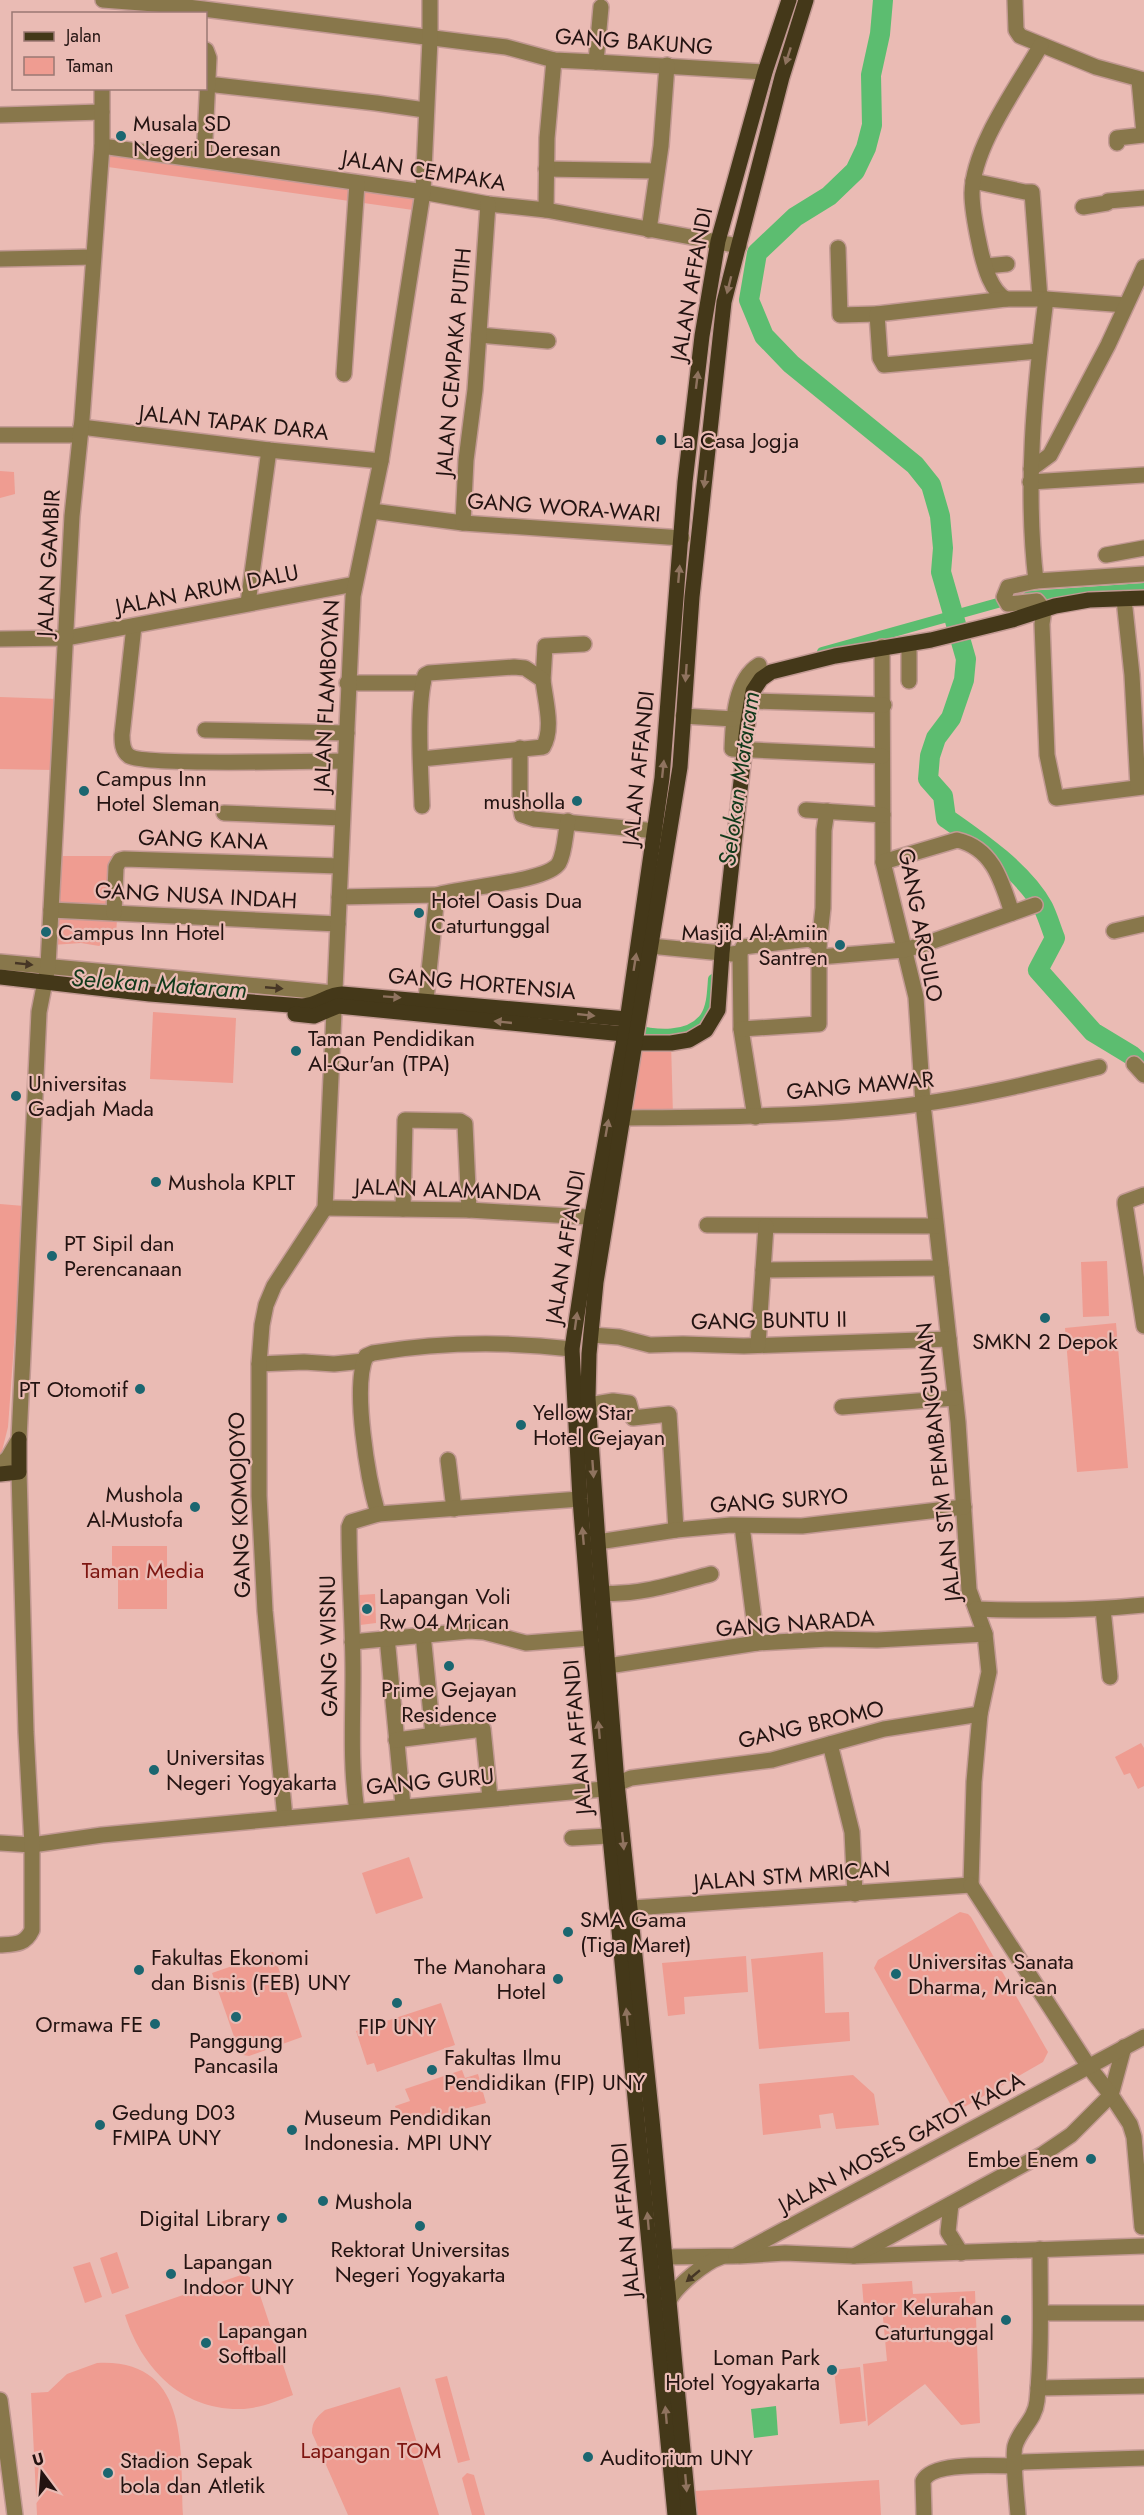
<svg xmlns="http://www.w3.org/2000/svg" width="1144" height="2515" viewBox="0 0 1144 2515" font-family="Jost,sans-serif">
  <rect width="100%" height="100%" fill="#eabbb4"/>
  <g fill="#ef9c91">
    <path d="M111,152L415,195L413,210L108,167Z"/>
    <path d="M0,471L14,472L15,494L0,498Z"/>
    <path d="M0,697L58,699L53,770L0,769Z"/>
    <path d="M63,856H112L111,908L51,906Z"/>
    <path d="M55,915L117,919L116,936L99,946L81,943L52,945Z"/>
    <path d="M153,1012L236,1018L233,1083L150,1079Z"/>
    <path d="M643,1038L671,1042L673,1116L632,1115Z"/>
    <path d="M0,1204L24,1206L8,1427L0,1459Z"/>
    <path d="M1107,1261L1109,1316L1083,1317L1081,1262Z"/>
    <path d="M1116,1323L1128,1468L1077,1472L1065,1328Z"/>
    <path d="M112,1546H167V1609H118V1577H112Z"/>
    <path d="M375,1594L376,1623L360,1625L359,1595Z"/>
    <path d="M1141,1743L1144,1748V1786L1138,1789L1130,1773L1124,1775L1115,1757Z"/>
    <path d="M409,1857L423,1898L376,1914L362,1873Z"/>
    <path d="M960,1912L968,1914L971,1917L1048,2052L1043,2062L959,2110L952,2107L874,1968L878,1960Z"/>
    <path d="M273,1952L302,2037L249,2056L243,2055L239,2051L212,1973Z"/>
    <path d="M823,1952L825,2013L849,2012L850,2041L759,2049L751,1959Z"/>
    <path d="M746,1956L748,1992L684,1997L685,2014L668,2016L662,1963Z"/>
    <path d="M441,2003L455,2045L377,2072L374,2063L367,2065L356,2031Z"/>
    <path d="M462,2070L465,2078L478,2074L486,2103L401,2126L395,2106L410,2101L405,2089Z"/>
    <path d="M853,2075L874,2094L879,2125L836,2129L833,2113L819,2115L821,2128L763,2135L759,2084Z"/>
    <path d="M117,2252L129,2288L112,2294L100,2258Z"/>
    <path d="M90,2262L102,2297L85,2303L73,2267Z"/>
    <path d="M244,2274L255,2280L293,2395C277,2401 258,2409 240,2409C181,2410 141,2367 125,2315Z"/>
    <path d="M912,2281L913,2294L975,2291L980,2423L961,2425L925,2384L868,2426L863,2364L887,2361L882,2307L864,2308L862,2284Z"/>
    <path d="M97,2363C191,2358 180,2451 183,2515H37L31,2393L48,2392L67,2374Z"/>
    <path d="M860,2367L866,2421L840,2424L834,2370Z"/>
    <path d="M447,2376L470,2460L458,2463L435,2379Z"/>
    <path d="M400,2387L439,2515H348L312,2433C312,2421 317,2417 325,2410Z"/>
    <path d="M467,2473L474,2475L485,2515H472L462,2478Z"/>
    <path d="M879,2480L881,2515H698L695,2491Z"/>
  </g>
  <path fill="#5cbd70" d="M776,2406L778,2435L754,2438L751,2409Z"/>
  <g fill="none" stroke-linecap="round" stroke-linejoin="round">
    <g stroke="#5cbd70" stroke-width="10">
      <path d="M1028,596L1144,588"/>
      <path d="M822,652L1012,599"/>
      <path d="M75,978L239,991"/>
      <path d="M633,1029C655,1035 689,1039 705,1017C712,1006 712,991 713,979"/>
    </g>
    <path stroke="#5cbd70" stroke-width="20" d="M883,0L880,34L871,75L872,125L866,148L855,171L829,196L795,217L757,253L749,300L764,336L791,364L915,465L931,485L940,516L943,548L941,572L966,659L964,680L951,718L936,738L930,756L928,779L943,796L946,818C979,841 1024,872 1043,907C1048,917 1051,928 1055,938L1038,970L1093,1032L1131,1055L1144,1066"/>
    <g stroke="#c29993" stroke-width="18">
      <g id="minor">
        <path d="M103,0L180,6L481,44L506,47L554,60L596,62L765,72"/>
        <path d="M1015,0L1016,30L1020,36L1096,67L1144,80"/>
        <path d="M596,62L601,7"/>
        <path d="M1139,80L1144,134"/>
        <path d="M216,85L376,103L425,110"/>
        <path d="M0,115L102,112"/>
        <path d="M1117,143V138L1144,135"/>
        <path d="M102,146L417,191L488,204L546,210L739,246"/>
        <path d="M204,159L209,58L206,50"/>
        <path d="M546,169L657,171"/>
        <path d="M973,181L1025,192H1032L1040,299"/>
        <path d="M1083,207L1107,203L1108,201L1144,198"/>
        <path d="M546,210L547,138L554,60"/>
        <path d="M649,230L661,146L667,65"/>
        <path d="M838,248L840,315L877,314"/>
        <path d="M0,259L93,257"/>
        <path d="M986,266L1007,264"/>
        <path d="M1006,299C991,291 985,268 981,252C977,233 972,213 972,193C973,146 1018,86 1041,45"/>
        <path d="M479,335L548,341"/>
        <path d="M1039,351L884,365L880,358L877,314L1006,299H1046L1126,305"/>
        <path d="M344,374L357,183"/>
        <path d="M81,427L269,450L381,461"/>
        <path d="M0,435H80"/>
        <path d="M1031,469L1050,455L1108,345L1144,267"/>
        <path d="M1030,482L1144,475"/>
        <path d="M372,511L463,523L682,538"/>
        <path d="M463,523L466,460L475,390L488,204"/>
        <path d="M1106,555L1144,548"/>
        <path d="M1144,574L1036,581L1008,587L1004,597L1008,604L1037,601L1044,610L1042,624L1047,755L1056,798L1144,787"/>
        <path d="M1036,581C1025,488 1034,392 1046,299"/>
        <path d="M1124,599L1132,675L1138,787"/>
        <path d="M248,603L269,450"/>
        <path d="M134,626L122,735C122,742 122,751 129,756C144,766 315,761 345,761"/>
        <path d="M0,639L67,638L355,584"/>
        <path d="M909,644V681"/>
        <path d="M882,647L883,862L916,997L923,1104L958,1422L969,1590L985,1634L989,1672L980,1714L974,1782L971,1885"/>
        <path d="M759,665C734,680 733,723 732,749L882,756"/>
        <path d="M543,680L545,646L584,644"/>
        <path d="M347,683H423"/>
        <path d="M751,701L884,705"/>
        <path d="M683,716L734,719"/>
        <path d="M205,730L347,733"/>
        <path d="M520,748V804L522,815L534,819L656,831"/>
        <path d="M421,759L543,747C554,729 545,700 543,680L525,668L514,667L429,673L425,675C416,708 421,771 422,806"/>
        <path d="M806,810L883,815"/>
        <path d="M224,813L342,818"/>
        <path d="M883,862L957,840C993,848 1002,882 1012,913"/>
        <path d="M339,897L437,895"/>
        <path d="M51,910L338,924"/>
        <path d="M114,913L116,867L120,860L124,859L340,866"/>
        <path d="M1114,931L1144,924"/>
        <path d="M650,946L722,953"/>
        <path d="M740,953L741,1029L755,1117"/>
        <path d="M731,954L740,953L743,947L810,939L819,945"/>
        <path d="M819,957L904,950L922,945L1035,905"/>
        <path d="M0,962L334,993"/>
        <path d="M426,1000L437,895C461,887 548,882 559,863C565,852 565,834 568,821"/>
        <path d="M741,1029L819,1024V945L823,908L824,830L827,811"/>
        <path d="M1134,1064L1144,1075"/>
        <path d="M622,1118C722,1117 821,1117 920,1104C980,1096 1040,1081 1099,1067"/>
        <path d="M1144,1195L1125,1202V1204L1144,1326"/>
        <path d="M325,1208L469,1210L604,1218"/>
        <path d="M403,1209L405,1120L460,1121L465,1124L469,1210"/>
        <path d="M707,1225L936,1226"/>
        <path d="M763,1270L941,1268"/>
        <path d="M591,1335L619,1337L650,1345L683,1344L744,1346L949,1339"/>
        <path d="M758,1345L766,1226"/>
        <path d="M259,1364L304,1362L334,1364L364,1361"/>
        <path d="M589,1405L613,1401L629,1403L633,1418L669,1414L676,1530"/>
        <path d="M842,1407L955,1398"/>
        <path d="M448,1460L454,1509"/>
        <path d="M0,1465L8,1458L19,1439L39,1012L48,966L72,516L82,419L102,146V88"/>
        <path d="M378,1514C368,1479 352,1388 366,1356L373,1353C440,1342 505,1341 572,1349"/>
        <path d="M742,1526L757,1643"/>
        <path d="M598,1542L676,1530L731,1525L802,1526L964,1507"/>
        <path d="M602,1593C639,1596 676,1583 711,1574"/>
        <path d="M976,1609C1032,1611 1088,1611 1144,1605"/>
        <path d="M1103,1609L1110,1677"/>
        <path d="M423,1634L433,1735"/>
        <path d="M387,1637L403,1806"/>
        <path d="M352,1642L469,1631L484,1632L526,1643L591,1638"/>
        <path d="M608,1666L757,1643L829,1639L877,1640L985,1634"/>
        <path d="M396,1740L483,1729L490,1798"/>
        <path d="M830,1744L852,1832L855,1894"/>
        <path d="M357,1811C350,1765 353,1720 353,1674C353,1625 349,1576 349,1527L351,1522L378,1514L580,1499"/>
        <path d="M285,1818L265,1611L259,1496V1364L262,1325L266,1305L274,1286L325,1208L353,596L381,461L423,192L430,39V0"/>
        <path d="M572,1838L608,1836"/>
        <path d="M0,1843L32,1845L102,1835L604,1789L631,1778L772,1760L884,1729L980,1714"/>
        <path d="M618,1909L971,1885"/>
        <path d="M0,1945C15,1944 25,1945 32,1930V1845L26,1732L19,1472"/>
        <path d="M1124,2047L1111,2095L1130,2124L1134,2137L1142,2227"/>
        <path d="M951,2204L948,2232L961,2253"/>
        <path d="M739,2256L785,2253L854,2256L1144,2246"/>
        <path d="M854,2256L1043,2154L1071,2135L1111,2095L1089,2067L971,1885"/>
        <path d="M665,2257L735,2256L1144,2037"/>
        <path d="M669,2301C675,2287 705,2262 721,2257"/>
        <path d="M1041,2313H1144"/>
        <path d="M1038,2388L1144,2386"/>
        <path d="M0,2400L15,2515"/>
        <path d="M924,2515L923,2481C932,2461 995,2466 1015,2466L1022,2462L1144,2458"/>
        <path d="M1018,2515C1017,2501 1012,2457 1015,2446C1020,2429 1035,2420 1037,2401C1042,2350 1040,2299 1040,2249"/>
      </g>
    </g>
    <g stroke="#c29993" stroke-width="18">
      <g id="major">
        <path d="M0,977L150,994L302,1006C319,1005 328,994 342,994L627,1019"/>
        <path d="M295,1014L314,1016L338,1006L624,1034"/>
        <path d="M636,1043H671L689,1040L706,1030L718,1010L722,953L747,727L753,691L761,679L771,672L835,656L931,640L1012,620L1055,606L1089,600L1144,598"/>
        <path d="M0,1474L19,1472V1439"/>
        <path d="M675,2515L591,1638L580,1499L572,1349L592,1216L626,1028L662,778L685,482L702,336L718,241L765,72L789,0"/>
        <path d="M689,2515L652,2120L617,1783L598,1542L588,1398L589,1354L596,1282L680,767L692,597L724,302L782,77L806,0"/>
      </g>
    </g>
    <use href="#minor" stroke="#88774b" stroke-width="15"/>
    <use href="#major" stroke="#443819" stroke-width="15"/>
  </g>
  <defs><path id="oneway-solid" d="M-6-.8H1V-3.2L6.5 0L1 3.2V.8H-6Z" transform="scale(1.5)"/></defs>
  <g fill="#8f735f">
    <use href="#oneway-solid" transform="translate(788 56) rotate(108)"/>
    <use href="#oneway-solid" transform="translate(729 285) rotate(104)"/>
    <use href="#oneway-solid" transform="translate(697 380) rotate(-83)"/>
    <use href="#oneway-solid" transform="translate(705 479) rotate(97)"/>
    <use href="#oneway-solid" transform="translate(679 574) rotate(-85)"/>
    <use href="#oneway-solid" transform="translate(686 673) rotate(94)"/>
    <use href="#oneway-solid" transform="translate(663 769) rotate(-84)"/>
    <use href="#oneway-solid" transform="translate(635 962) rotate(-81)"/>
    <use href="#oneway-solid" transform="translate(392 997) rotate(4)"/>
    <use href="#oneway-solid" transform="translate(586 1015) rotate(6)"/>
    <use href="#oneway-solid" transform="translate(503 1022) rotate(-174)"/>
    <use href="#oneway-solid" transform="translate(607 1128) rotate(-80)"/>
    <use href="#oneway-solid" transform="translate(576 1321) rotate(-82)"/>
    <use href="#oneway-solid" transform="translate(593 1469) rotate(86)"/>
    <use href="#oneway-solid" transform="translate(583 1536) rotate(-95)"/>
    <use href="#oneway-solid" transform="translate(599 1730) rotate(-95)"/>
    <use href="#oneway-solid" transform="translate(623 1841) rotate(84)"/>
    <use href="#oneway-solid" transform="translate(627 2017) rotate(-96)"/>
    <use href="#oneway-solid" transform="translate(648 2221) rotate(-95)"/>
    <use href="#oneway-solid" transform="translate(666 2415) rotate(-95)"/>
    <use href="#oneway-solid" transform="translate(686 2483) rotate(85)"/>
  </g>
  <g fill="#463625">
    <use href="#oneway-solid" transform="translate(24 964) rotate(6)"/>
    <use href="#oneway-solid" transform="translate(274 988) rotate(5)"/>
    <use href="#oneway-solid" transform="translate(693 2276) rotate(140)"/>
  </g>
  <g fill="#1b6670" stroke="#eabbb4" stroke-width="2">
    <circle cx="121" cy="136" r="6"/>
    <circle cx="661" cy="440" r="6"/>
    <circle cx="84" cy="791" r="6"/>
    <circle cx="577" cy="801" r="6"/>
    <circle cx="419" cy="913" r="6"/>
    <circle cx="46" cy="932" r="6"/>
    <circle cx="840" cy="945" r="6"/>
    <circle cx="296" cy="1051" r="6"/>
    <circle cx="16" cy="1096" r="6"/>
    <circle cx="156" cy="1182" r="6"/>
    <circle cx="52" cy="1256" r="6"/>
    <circle cx="1045" cy="1318" r="6"/>
    <circle cx="140" cy="1389" r="6"/>
    <circle cx="521" cy="1425" r="6"/>
    <circle cx="195" cy="1507" r="6"/>
    <circle cx="367" cy="1609" r="6"/>
    <circle cx="449" cy="1666" r="6"/>
    <circle cx="154" cy="1770" r="6"/>
    <circle cx="568" cy="1932" r="6"/>
    <circle cx="139" cy="1970" r="6"/>
    <circle cx="896" cy="1974" r="6"/>
    <circle cx="558" cy="1979" r="6"/>
    <circle cx="397" cy="2003" r="6"/>
    <circle cx="236" cy="2017" r="6"/>
    <circle cx="155" cy="2024" r="6"/>
    <circle cx="432" cy="2070" r="6"/>
    <circle cx="100" cy="2125" r="6"/>
    <circle cx="292" cy="2130" r="6"/>
    <circle cx="1091" cy="2159" r="6"/>
    <circle cx="323" cy="2201" r="6"/>
    <circle cx="282" cy="2218" r="6"/>
    <circle cx="420" cy="2226" r="6"/>
    <circle cx="171" cy="2274" r="6"/>
    <circle cx="1006" cy="2320" r="6"/>
    <circle cx="206" cy="2343" r="6"/>
    <circle cx="832" cy="2370" r="6"/>
    <circle cx="588" cy="2457" r="6"/>
    <circle cx="108" cy="2473" r="6"/>
  </g>
  <g text-anchor="middle" stroke-width="4.5" stroke-linejoin="round" paint-order="stroke">
    <g font-size="22" fill="#231311" stroke="#eabbb4">
      <text transform="translate(634 41) rotate(4)" y="8">GANG BAKUNG</text>
      <text transform="translate(424 170) rotate(9)" y="8">JALAN CEMPAKA</text>
      <text transform="translate(691 284) rotate(-80)" y="8">JALAN AFFANDI</text>
      <text transform="translate(453 362) rotate(-85)" y="8">JALAN CEMPAKA PUTIH</text>
      <text transform="translate(234 422) rotate(6)" y="8">JALAN TAPAK DARA</text>
      <text transform="translate(564 507) rotate(4)" y="8">GANG WORA-WARI</text>
      <text transform="translate(48 563) rotate(-87)" y="8">JALAN GAMBIR</text>
      <text transform="translate(207 589) rotate(-11)" y="8">JALAN ARUM DALU</text>
      <text transform="translate(326 696) rotate(-87)" y="8">JALAN FLAMBOYAN</text>
      <text transform="translate(638 768) rotate(-84)" y="8">JALAN AFFANDI</text>
      <text transform="translate(203 839) rotate(2)" y="8">GANG KANA</text>
      <text transform="translate(196 895) rotate(3)" y="8">GANG NUSA INDAH</text>
      <text transform="translate(921 925) rotate(79)" y="8">GANG ARGULO</text>
      <text transform="translate(482 983) rotate(5)" y="8">GANG HORTENSIA</text>
      <text transform="translate(860 1085) rotate(-5)" y="8">GANG MAWAR</text>
      <text transform="translate(448 1189) rotate(2)" y="8">JALAN ALAMANDA</text>
      <text transform="translate(565 1247) rotate(-81)" y="8">JALAN AFFANDI</text>
      <text transform="translate(769 1320) rotate(-1)" y="8">GANG BUNTU II</text>
      <text transform="translate(938 1462) rotate(-96)" y="8">JALAN STM PEMBANGUNAN</text>
      <text transform="translate(779 1500) rotate(-4)" y="8">GANG SURYO</text>
      <text transform="translate(239 1505) rotate(-92)" y="8">GANG KOMOJOYO</text>
      <text transform="translate(795 1623) rotate(-4)" y="8">GANG NARADA</text>
      <text transform="translate(328 1646) rotate(-91)" y="8">GANG WISNU</text>
      <text transform="translate(811 1724) rotate(-13)" y="8">GANG BROMO</text>
      <text transform="translate(577 1737) rotate(-95)" y="8">JALAN AFFANDI</text>
      <text transform="translate(430 1781) rotate(-5)" y="8">GANG GURU</text>
      <text transform="translate(792 1875) rotate(-4)" y="8">JALAN STM MRICAN</text>
      <text transform="translate(901 2142) rotate(-28)" y="8">JALAN MOSES GATOT KACA</text>
      <text transform="translate(625 2220) rotate(-95)" y="8">JALAN AFFANDI</text>
    </g>
    <g font-size="22" fill="#231311" stroke="#eabbb4" text-anchor="start">
      <text x="133" y="131">Musala SD<tspan x="133" dy="25">Negeri Deresan</tspan></text>
      <text x="673" y="448">La Casa Jogja</text>
      <text x="96" y="786">Campus Inn<tspan x="96" dy="25">Hotel Sleman</tspan></text>
      <text x="565" y="809" text-anchor="end">musholla</text>
      <text x="431" y="908">Hotel Oasis Dua<tspan x="431" dy="25">Caturtunggal</tspan></text>
      <text x="58" y="940">Campus Inn Hotel</text>
      <text x="828" y="940" text-anchor="end">Masjid Al-Amiin<tspan x="828" dy="25">Santren</tspan></text>
      <text x="308" y="1046">Taman Pendidikan<tspan x="308" dy="25">Al-Qur'an (TPA)</tspan></text>
      <text x="28" y="1091">Universitas<tspan x="28" dy="25">Gadjah Mada</tspan></text>
      <text x="168" y="1190">Mushola KPLT</text>
      <text x="64" y="1251">PT Sipil dan<tspan x="64" dy="25">Perencanaan</tspan></text>
      <text x="1045" y="1349" text-anchor="middle">SMKN 2 Depok</text>
      <text x="128" y="1397" text-anchor="end">PT Otomotif</text>
      <text x="533" y="1420">Yellow Star<tspan x="533" dy="25">Hotel Gejayan</tspan></text>
      <text x="183" y="1502" text-anchor="end">Mushola<tspan x="183" dy="25">Al-Mustofa</tspan></text>
      <text x="379" y="1604">Lapangan Voli<tspan x="379" dy="25">Rw 04 Mrican</tspan></text>
      <text x="449" y="1697" text-anchor="middle">Prime Gejayan<tspan x="449" dy="25">Residence</tspan></text>
      <text x="166" y="1765">Universitas<tspan x="166" dy="25">Negeri Yogyakarta</tspan></text>
      <text x="580" y="1927">SMA Gama<tspan x="580" dy="25">(Tiga Maret)</tspan></text>
      <text x="151" y="1965">Fakultas Ekonomi<tspan x="151" dy="25">dan Bisnis (FEB) UNY</tspan></text>
      <text x="908" y="1969">Universitas Sanata<tspan x="908" dy="25">Dharma, Mrican</tspan></text>
      <text x="546" y="1974" text-anchor="end">The Manohara<tspan x="546" dy="25">Hotel</tspan></text>
      <text x="143" y="2032" text-anchor="end">Ormawa FE</text>
      <text x="397" y="2034" text-anchor="middle">FIP UNY</text>
      <text x="236" y="2048" text-anchor="middle">Panggung<tspan x="236" dy="25">Pancasila</tspan></text>
      <text x="444" y="2065">Fakultas Ilmu<tspan x="444" dy="25">Pendidikan (FIP) UNY</tspan></text>
      <text x="112" y="2120">Gedung D03<tspan x="112" dy="25">FMIPA UNY</tspan></text>
      <text x="304" y="2125">Museum Pendidikan<tspan x="304" dy="25">Indonesia. MPI UNY</tspan></text>
      <text x="1079" y="2167" text-anchor="end">Embe Enem</text>
      <text x="335" y="2209">Mushola</text>
      <text x="270" y="2226" text-anchor="end">Digital Library</text>
      <text x="420" y="2257" text-anchor="middle">Rektorat Universitas<tspan x="420" dy="25">Negeri Yogyakarta</tspan></text>
      <text x="183" y="2269">Lapangan<tspan x="183" dy="25">Indoor UNY</tspan></text>
      <text x="994" y="2315" text-anchor="end">Kantor Kelurahan<tspan x="994" dy="25">Caturtunggal</tspan></text>
      <text x="218" y="2338">Lapangan<tspan x="218" dy="25">Softball</tspan></text>
      <text x="820" y="2365" text-anchor="end">Loman Park<tspan x="820" dy="25">Hotel Yogyakarta</tspan></text>
      <text x="600" y="2465">Auditorium UNY</text>
      <text x="120" y="2468">Stadion Sepak<tspan x="120" dy="25">bola dan Atletik</tspan></text>
    </g>
    <g font-size="22" fill="#7e1611" stroke="#eabbb4">
      <text x="143" y="1578">Taman Media</text>
      <text x="371" y="2458">Lapangan TOM</text>
    </g>
    <g font-size="24" font-style="italic" fill="#123a1b" stroke="#eabbb4">
      <text transform="translate(739 779) rotate(-82)" y="8">Selokan Mataram</text>
      <text transform="translate(159 984) rotate(4)" y="8">Selokan Mataram</text>
    </g>
  </g>
  <rect x="12" y="12" width="195" height="78" fill="#eabbb4" stroke="#9a7873" stroke-width="1.5"/>
  <rect x="24" y="32" width="30" height="9" fill="#443819" stroke="#9a7873" stroke-width="1.5"/>
  <text x="66" y="42" font-size="18" fill="#231311">Jalan</text>
  <rect x="24" y="57" width="30" height="18" fill="#ef9c91" stroke="#9a7873" stroke-width="1.5"/>
  <text x="66" y="72" font-size="18" fill="#231311">Taman</text>
  <g transform="translate(42 2473) rotate(344)" stroke="#eabbb4" stroke-width="4.5" paint-order="stroke">
  <path d="M0-4.5L10 22L0 15L-10 22Z" fill="#231311"/>
  <text y="-9" font-size="16" font-weight="bold" text-anchor="middle" fill="#231311">U</text>
  </g>
</svg>
